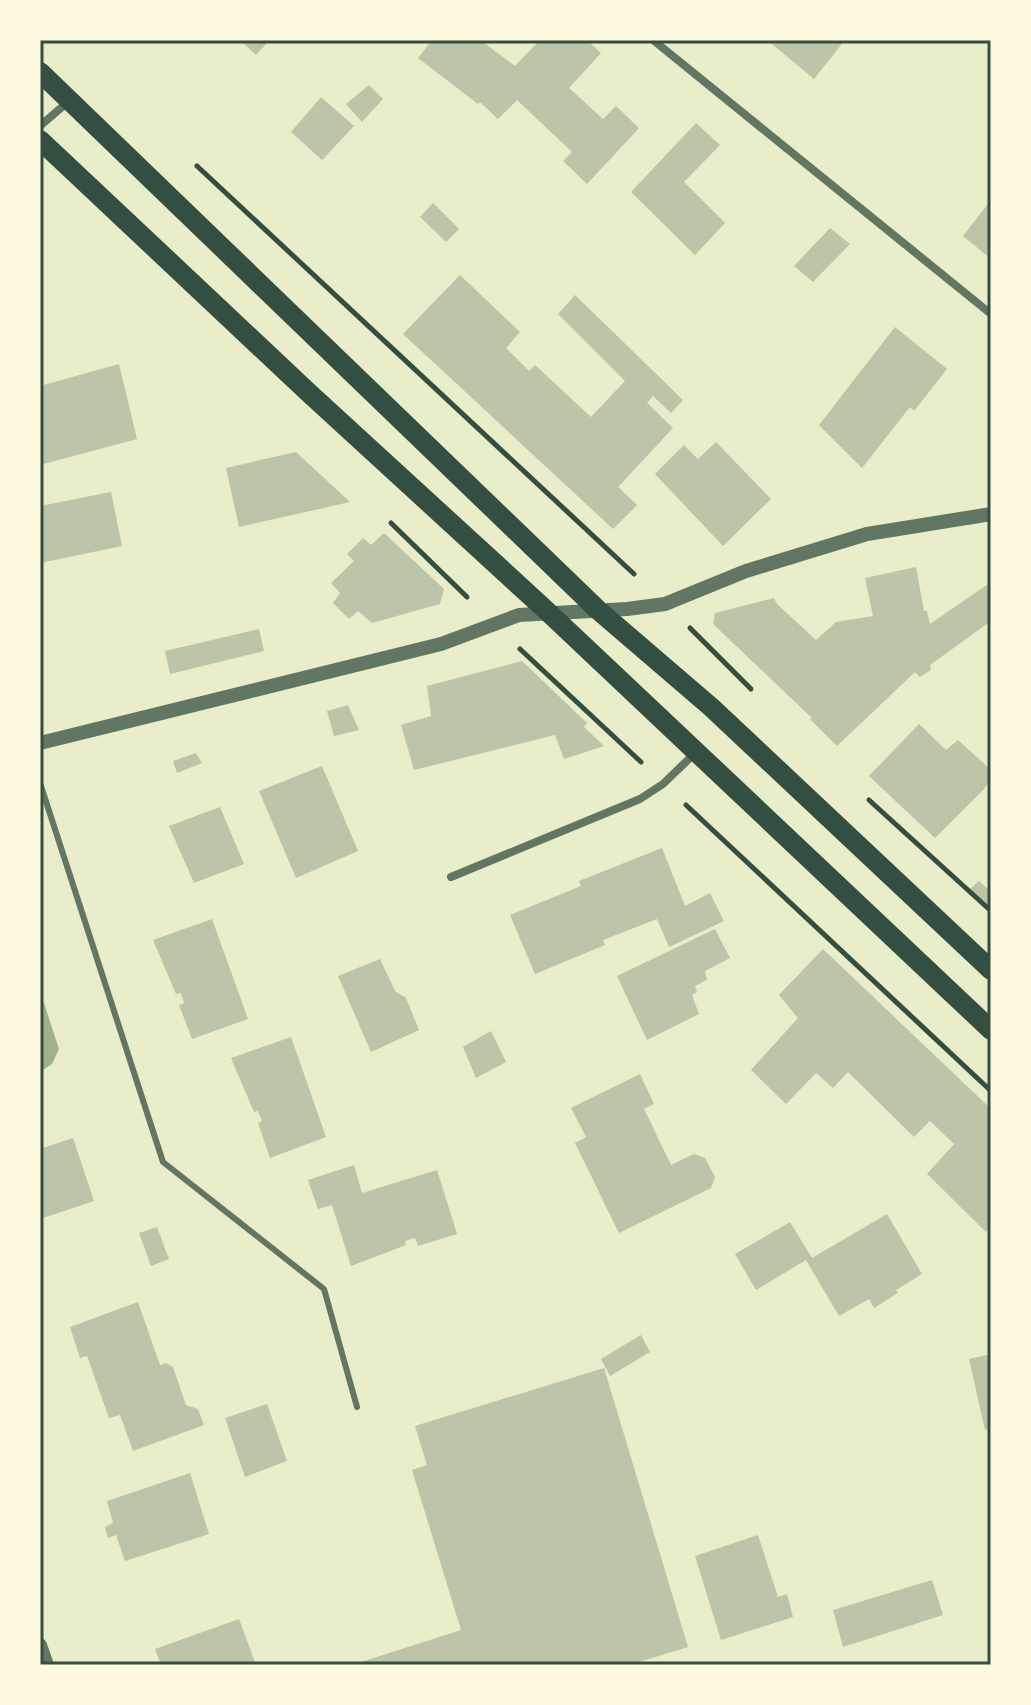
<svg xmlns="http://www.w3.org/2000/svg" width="1031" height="1705" viewBox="0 0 1031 1705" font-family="'Noto Sans',sans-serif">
  <rect width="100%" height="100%" fill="#e9edc9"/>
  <path fill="#a3b18a" d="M40,991L59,1049L52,1064L40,1072Z"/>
  <g fill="#bcc5a7">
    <path d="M240,40H270L256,55Z"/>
    <path d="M432,40H480L515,66L540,40H587L601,53L569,88L603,119L616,106L639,128L587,184L563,161L572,152L517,100L498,119L480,102L478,104L418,58Z"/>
    <path d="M767,40H845L814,79Z"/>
    <path d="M369,85L383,99L362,122L346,104Z"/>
    <path d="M321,97L354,126L322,160L291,132Z"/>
    <path d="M696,123L720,145L684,182L725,223L695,255L631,192Z"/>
    <path d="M991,200V259L963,236Z"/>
    <path d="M433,203L459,229L446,242L420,217Z"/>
    <path d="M830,228L850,244L813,282L794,266Z"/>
    <path d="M460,275L520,332L506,348L529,371L535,365L591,417L625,381L558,314L575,295L683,400L671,413L653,396L647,403L673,428L618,487L637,505L613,529L403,334Z"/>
    <path d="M895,327L947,369L914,411L910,407L862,468L819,425Z"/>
    <path d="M119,364L137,439L40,465V386Z"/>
    <path d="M716,442L771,499L723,546L655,474L684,445L698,459Z"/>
    <path d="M296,452L350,502L239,527L226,468Z"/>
    <path d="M111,492L122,546L40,563V506Z"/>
    <path d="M384,533L444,589L440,604L372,623L358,611L349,619L333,603L340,593L331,583L354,561L347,554L363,538L371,545Z"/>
    <path d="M916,567L924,611H927L930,624L991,582V621L930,665L931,670L920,677L915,672L837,746L810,719L812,718L713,624L715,613L774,598L777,604L816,640L836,622L873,616L865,578Z"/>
    <path d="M259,629L264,651L170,674L165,651Z"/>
    <path d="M522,661L587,723L584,727L604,746L564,759L555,735L414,770L401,725L431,716L427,686Z"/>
    <path d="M348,705L359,730L334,736L327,711Z"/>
    <path d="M919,724L946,750L958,740L991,770V779L984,789L935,838L869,776Z"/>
    <path d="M196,753L202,763L177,773L173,761Z"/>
    <path d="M322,766L358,851L296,878L259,791Z"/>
    <path d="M220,807L244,864L194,883L169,826Z"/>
    <path d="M662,848L685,906L710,893L724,921L669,947L657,919L603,940L605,945L535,974L510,915L581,886L579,881Z"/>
    <path d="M979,881L991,892V909L970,889Z"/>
    <path d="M212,919L248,1019L192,1039L179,1005L184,1003L181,993L176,994L153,940Z"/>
    <path d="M715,929L730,958L705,971L707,980L695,986L697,992L692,995L699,1014L647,1040L617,976Z"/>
    <path d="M823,949L991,1109V1226L986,1232L927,1174L954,1144L930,1121L914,1137L848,1072L833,1088L816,1073L786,1104L751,1070L798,1018L779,995Z"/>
    <path d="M380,959L395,991L406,998L419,1030L371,1052L338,976Z"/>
    <path d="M491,1031L506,1062L476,1078L463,1047Z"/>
    <path d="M291,1037L326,1137L270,1158L258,1123L262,1121L258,1111L254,1112L231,1058Z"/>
    <path d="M640,1074L654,1104L644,1109L671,1165L694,1154L705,1158L715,1177L711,1188L619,1233L575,1143L586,1137L571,1108Z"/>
    <path d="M73,1138L94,1201L40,1219V1149Z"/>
    <path d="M354,1165L362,1193L437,1170L457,1234L418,1246L415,1238L405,1241L406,1245L351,1266L332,1205L318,1209L308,1180Z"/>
    <path d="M887,1214L922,1274L896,1290L898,1293L874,1308L869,1299L839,1316L806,1260L756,1290L735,1254L790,1222L812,1258Z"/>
    <path d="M157,1227L169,1259L151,1266L139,1233Z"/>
    <path d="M138,1302L160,1365L166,1363L173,1367L186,1405L198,1409L204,1425L133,1451L120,1415L109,1418L87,1356L80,1358L70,1327Z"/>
    <path d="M641,1335L650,1352L610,1376L601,1359Z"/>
    <path d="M991,1354V1429L985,1430L969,1359Z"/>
    <path d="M604,1368L688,1647L629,1665H352L461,1630L412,1470L427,1465L415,1426Z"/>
    <path d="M267,1404L287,1461L245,1477L225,1418Z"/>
    <path d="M190,1473L209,1534L125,1561L116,1535L108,1538L105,1527L113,1523L107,1501Z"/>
    <path d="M758,1535L778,1597L787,1594L793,1617L721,1640L695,1556Z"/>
    <path d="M932,1580L943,1615L843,1647L833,1610Z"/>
    <path d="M239,1619L256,1665H161L155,1649Z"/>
  </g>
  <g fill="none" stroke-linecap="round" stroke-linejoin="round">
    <g stroke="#344e41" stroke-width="5">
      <path d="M197,166L634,574"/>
      <path d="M391,523L467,597"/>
      <path d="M690,628L751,689"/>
      <path d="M520,649L641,762"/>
      <path d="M869,800L991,911"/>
      <path d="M686,805L991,1091"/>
    </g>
    <path stroke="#617663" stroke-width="6" d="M40,783L163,1162L324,1289L357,1407"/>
    <g stroke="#617663" stroke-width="8">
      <path d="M653,40L991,314"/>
      <path d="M40,126L70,100"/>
      <path d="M451,877L640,799L663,784L694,754"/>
    </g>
    <g stroke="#617663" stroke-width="14">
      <path d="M40,743L441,644L519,615L627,609L665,604L746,571L867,534L991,514"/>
      <path d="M40,1645L47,1665"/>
    </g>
    <g stroke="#344e41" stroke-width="20">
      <path d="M40,72L598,610L711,707L991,970"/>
      <path d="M40,140L309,393L548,612L991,1030"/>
    </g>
  </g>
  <rect width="1031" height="1705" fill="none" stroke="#fefae0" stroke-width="84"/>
  <rect x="42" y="42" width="947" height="1621" fill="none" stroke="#344e41" stroke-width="3"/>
</svg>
